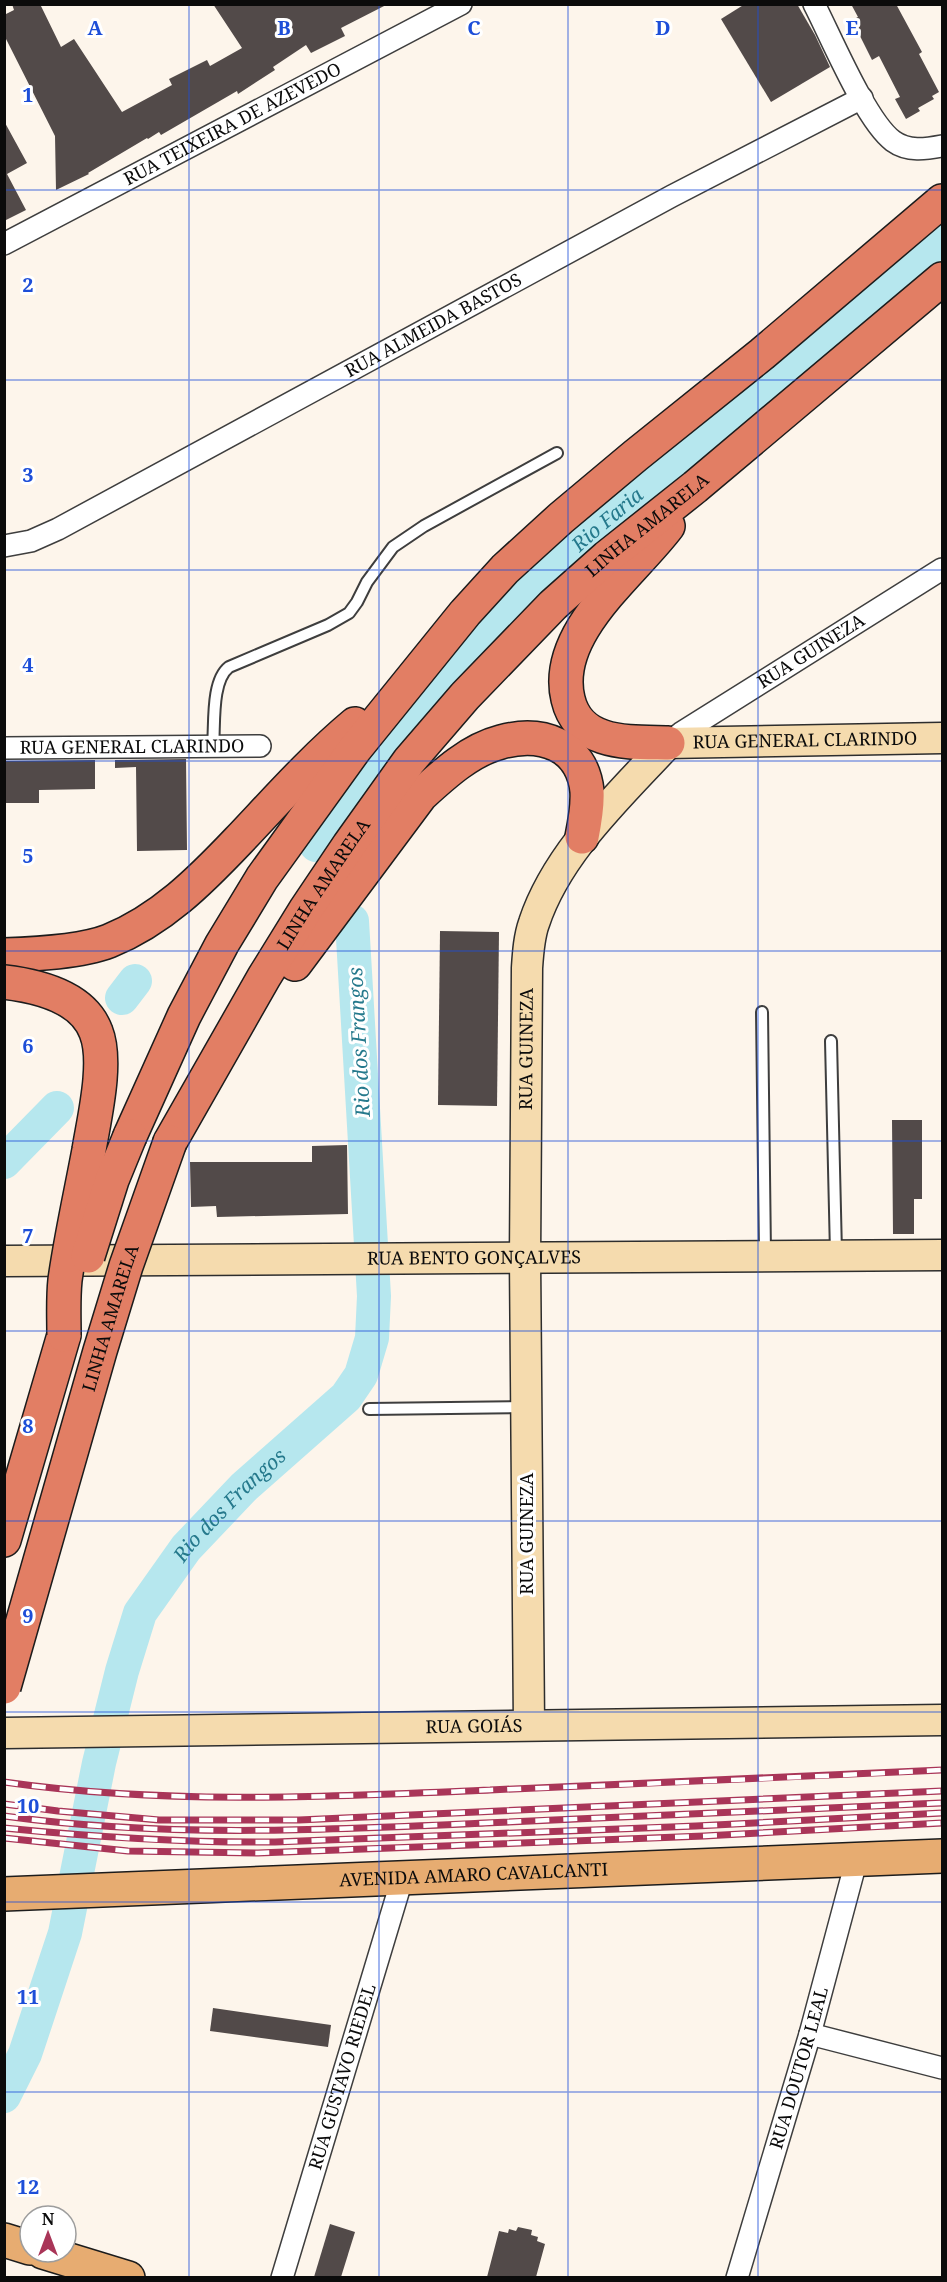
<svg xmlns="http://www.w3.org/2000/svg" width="947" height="2282" viewBox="0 0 947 2282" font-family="'Noto Serif',serif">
  <rect width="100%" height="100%" fill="#fdf5eb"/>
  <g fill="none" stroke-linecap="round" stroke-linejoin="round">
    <g stroke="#b6e7ee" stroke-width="34">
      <path id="s1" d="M316,845L421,706L508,612L583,540L942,237"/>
      <path d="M122,998L135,981"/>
      <path d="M4,1162L57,1108"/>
      <path id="s2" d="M4,2096L25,2054L65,1933L99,1763L122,1671L140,1613L186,1548L244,1487L346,1397L361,1375L372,1338L374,1296L352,921"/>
    </g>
  </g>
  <g fill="#524a49">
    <path d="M12,4H40L61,47L74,39L122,112L172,85L169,79L207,60L210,66L242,48L213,4H388L341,28L345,36L311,53L306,45L273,67L275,70L238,94L237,91L161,135L159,132L148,139L147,138L88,173L89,174L56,190L55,136L4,35V15L14,10Z"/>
    <path d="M745,4H797L815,35L830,67L771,102L721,19Z"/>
    <path d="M851,4H896L922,52L919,54L939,92L932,96L934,99L918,108L920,111L906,119L895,99L900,97L879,56L872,60L852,20L858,17Z"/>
    <path d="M4,121L27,163L7,174L26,210L4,221Z"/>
    <path d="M186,759L187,850L137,851L136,767L115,768V760Z"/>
    <path d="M95,760V789L39,790V803H4V761Z"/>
    <path d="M440,931L499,932L497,1106L438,1105Z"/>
    <path d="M892,1120H922V1199H914V1234H893Z"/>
    <path d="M347,1145L348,1214L217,1217L216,1206L191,1207L190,1162H312V1146Z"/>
    <path d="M213,2008L331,2025L328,2047L210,2031Z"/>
    <path d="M330,2224L355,2232L341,2277H314Z"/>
    <path d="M518,2227L532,2230L531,2235L538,2237L537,2241L545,2244L536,2277H487L499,2231L508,2233L509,2229L516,2231Z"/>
  </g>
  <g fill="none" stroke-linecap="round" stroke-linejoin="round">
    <g stroke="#3e3e3e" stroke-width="14">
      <g id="lane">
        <path d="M213,746C215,724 211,681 229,667L328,625L349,613L357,602L367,582L393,547L424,526L557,453"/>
        <path d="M762,1012L765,1253"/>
        <path d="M831,1041L836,1253"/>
        <path d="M369,1409L525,1407"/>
      </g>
    </g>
    <g stroke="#3e3e3e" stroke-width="24">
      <g id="street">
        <path d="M814,4C831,37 866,121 893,141C908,152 926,149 942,146"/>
        <path id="s3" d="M4,244L461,4"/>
        <path id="s4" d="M4,546L31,541L58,529L672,196L862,98"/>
        <path id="s5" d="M668,743L681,733L942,569"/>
        <path id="s6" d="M4,748L260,746"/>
        <path d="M810,2034L942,2068"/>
        <path id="s7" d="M282,2278L403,1876"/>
        <path id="s8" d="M737,2278L810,2034L857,1858"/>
      </g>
    </g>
    <g stroke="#2d2d2d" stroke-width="33">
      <g id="secondary">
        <path id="s9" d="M4,1261L942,1255"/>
        <path id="s10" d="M529,1725L525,1259L527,968C528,953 529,937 534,923C557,853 619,796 668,743L942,738"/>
        <path id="s11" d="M4,1733L942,1720"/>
      </g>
    </g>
    <g stroke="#1c1c1c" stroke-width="36">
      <g id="primary">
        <path id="s12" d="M4,1894L942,1856"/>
        <path d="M4,2240L30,2248"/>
        <path d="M43,2252L128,2278"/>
      </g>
    </g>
    <g stroke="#1c1c1c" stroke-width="36">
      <g id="highway">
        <path d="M668,743C630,742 579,746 568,699C552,633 632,574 668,526"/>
        <path d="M4,955C35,954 81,952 109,941C161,920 200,881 238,841C276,801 313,759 355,724"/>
        <path d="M295,964L421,795C444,774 470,750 501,742C541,731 582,744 587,791C588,806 585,822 582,837"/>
        <path d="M130,1136L184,1016L222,944L262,878L355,749L465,613L505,569L561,518L635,456L762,354L942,201"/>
        <path id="s13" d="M170,1142L264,977L306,909L349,845L409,761L465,696L553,605L607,557L695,487L942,279"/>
        <path d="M4,1540L64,1335"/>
      </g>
    </g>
    <use href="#lane" stroke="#fff" stroke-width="10"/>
    <use href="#street" stroke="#fff" stroke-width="21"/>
    <use href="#secondary" stroke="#f5dbae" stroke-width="30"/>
    <use href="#primary" stroke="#e7ac71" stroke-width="33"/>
    <use href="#highway" stroke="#e27e64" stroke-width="33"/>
    <g stroke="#a93558" stroke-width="7">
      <g id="rail">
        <path d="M4,1782C166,1805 327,1797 490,1790C641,1784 792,1778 942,1770"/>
        <path d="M4,1804L58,1811L159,1820H299L942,1791"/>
        <path d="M4,1816C164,1838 325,1830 485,1823C638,1816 790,1810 942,1803"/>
        <path d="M4,1828C95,1837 184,1843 275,1842L696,1826L942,1813"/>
        <path d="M4,1838L128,1851L258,1853L704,1836L942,1823"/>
      </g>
    </g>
    <use href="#rail" stroke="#fff" stroke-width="4.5" stroke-dasharray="14" stroke-linecap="butt"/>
    <g stroke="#1c1c1c" stroke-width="36" stroke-linecap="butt">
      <g id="highway-bridge">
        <path d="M4,982C38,986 83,997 96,1032C108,1062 94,1119 89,1150C81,1193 71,1237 65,1280C63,1299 64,1317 64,1335"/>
        <path d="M88,1256L112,1180L130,1136"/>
        <path id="s14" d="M4,1687L100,1351L126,1266L170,1142"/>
      </g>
    </g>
    <use href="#highway-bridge" stroke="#e27e64" stroke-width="33"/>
  </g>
  <path fill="none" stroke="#1d4ed8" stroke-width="1.5" stroke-opacity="0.55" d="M189,4V2278M379,4V2278M568,4V2278M758,4V2278M4,190H942M4,380H942M4,570H942M4,761H942M4,951H942M4,1141H942M4,1331H942M4,1521H942M4,1712H942M4,1902H942M4,2092H942"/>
  <g text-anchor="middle" stroke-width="6" stroke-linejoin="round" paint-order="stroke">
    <g font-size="18" fill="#0b0b0b" stroke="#fff">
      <text dy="6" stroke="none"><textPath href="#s3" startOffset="258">RUA TEIXEIRA DE AZEVEDO</textPath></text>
      <text dy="6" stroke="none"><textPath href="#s4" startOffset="484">RUA ALMEIDA BASTOS</textPath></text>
      <text dy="6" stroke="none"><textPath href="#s13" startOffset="786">LINHA AMARELA</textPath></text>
      <text dy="6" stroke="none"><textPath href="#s5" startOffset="170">RUA GUINEZA</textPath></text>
      <text dy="6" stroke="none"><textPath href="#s10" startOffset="1166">RUA GENERAL CLARINDO</textPath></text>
      <text dy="6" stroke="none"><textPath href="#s6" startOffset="128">RUA GENERAL CLARINDO</textPath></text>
      <text dy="6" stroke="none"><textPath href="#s13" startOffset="300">LINHA AMARELA</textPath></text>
      <text dy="6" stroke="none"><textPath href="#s10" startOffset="676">RUA GUINEZA</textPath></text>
      <text dy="6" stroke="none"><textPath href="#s9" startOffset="470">RUA BENTO GONÇALVES</textPath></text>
      <text dy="6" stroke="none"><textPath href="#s14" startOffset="384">LINHA AMARELA</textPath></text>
      <text transform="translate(527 1534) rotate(-90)" y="6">RUA GUINEZA</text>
      <text dy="6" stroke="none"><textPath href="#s11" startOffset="470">RUA GOIÁS</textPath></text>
      <text dy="6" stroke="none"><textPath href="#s12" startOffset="470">AVENIDA AMARO CAVALCANTI</textPath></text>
      <text dy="6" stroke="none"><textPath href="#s8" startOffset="219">RUA DOUTOR LEAL</textPath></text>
      <text dy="6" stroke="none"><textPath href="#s7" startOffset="210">RUA GUSTAVO RIEDEL</textPath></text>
    </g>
    <g font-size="20" font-style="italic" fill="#25798c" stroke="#fff">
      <text dy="7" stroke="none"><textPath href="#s1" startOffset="438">Rio Faria</textPath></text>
      <text transform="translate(359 1042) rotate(-93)" y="7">Rio dos Frangos</text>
      <text dy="7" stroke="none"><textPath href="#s2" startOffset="644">Rio dos Frangos</textPath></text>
    </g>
  </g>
  <g font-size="20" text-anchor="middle" font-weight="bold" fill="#1d4ed8" stroke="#fff" stroke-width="6" stroke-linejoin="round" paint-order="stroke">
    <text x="95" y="35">A</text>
    <text x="284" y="35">B</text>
    <text x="474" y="35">C</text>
    <text x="663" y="35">D</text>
    <text x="852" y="35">E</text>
    <text x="28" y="102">1</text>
    <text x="28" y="292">2</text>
    <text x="28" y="482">3</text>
    <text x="28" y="672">4</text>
    <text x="28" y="863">5</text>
    <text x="28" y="1053">6</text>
    <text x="28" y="1243">7</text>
    <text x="28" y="1433">8</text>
    <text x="28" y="1623">9</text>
    <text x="28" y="1813">10</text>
    <text x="28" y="2004">11</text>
    <text x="28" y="2194">12</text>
  </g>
  <rect width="947" height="2282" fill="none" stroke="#0b0b0b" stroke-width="12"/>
  <g transform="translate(48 2234)"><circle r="28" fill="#ffffff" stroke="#9d9d9d" stroke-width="1.5"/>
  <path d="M0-4.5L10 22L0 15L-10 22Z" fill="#a93558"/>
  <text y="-9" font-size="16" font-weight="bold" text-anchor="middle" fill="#0b0b0b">N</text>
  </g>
</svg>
